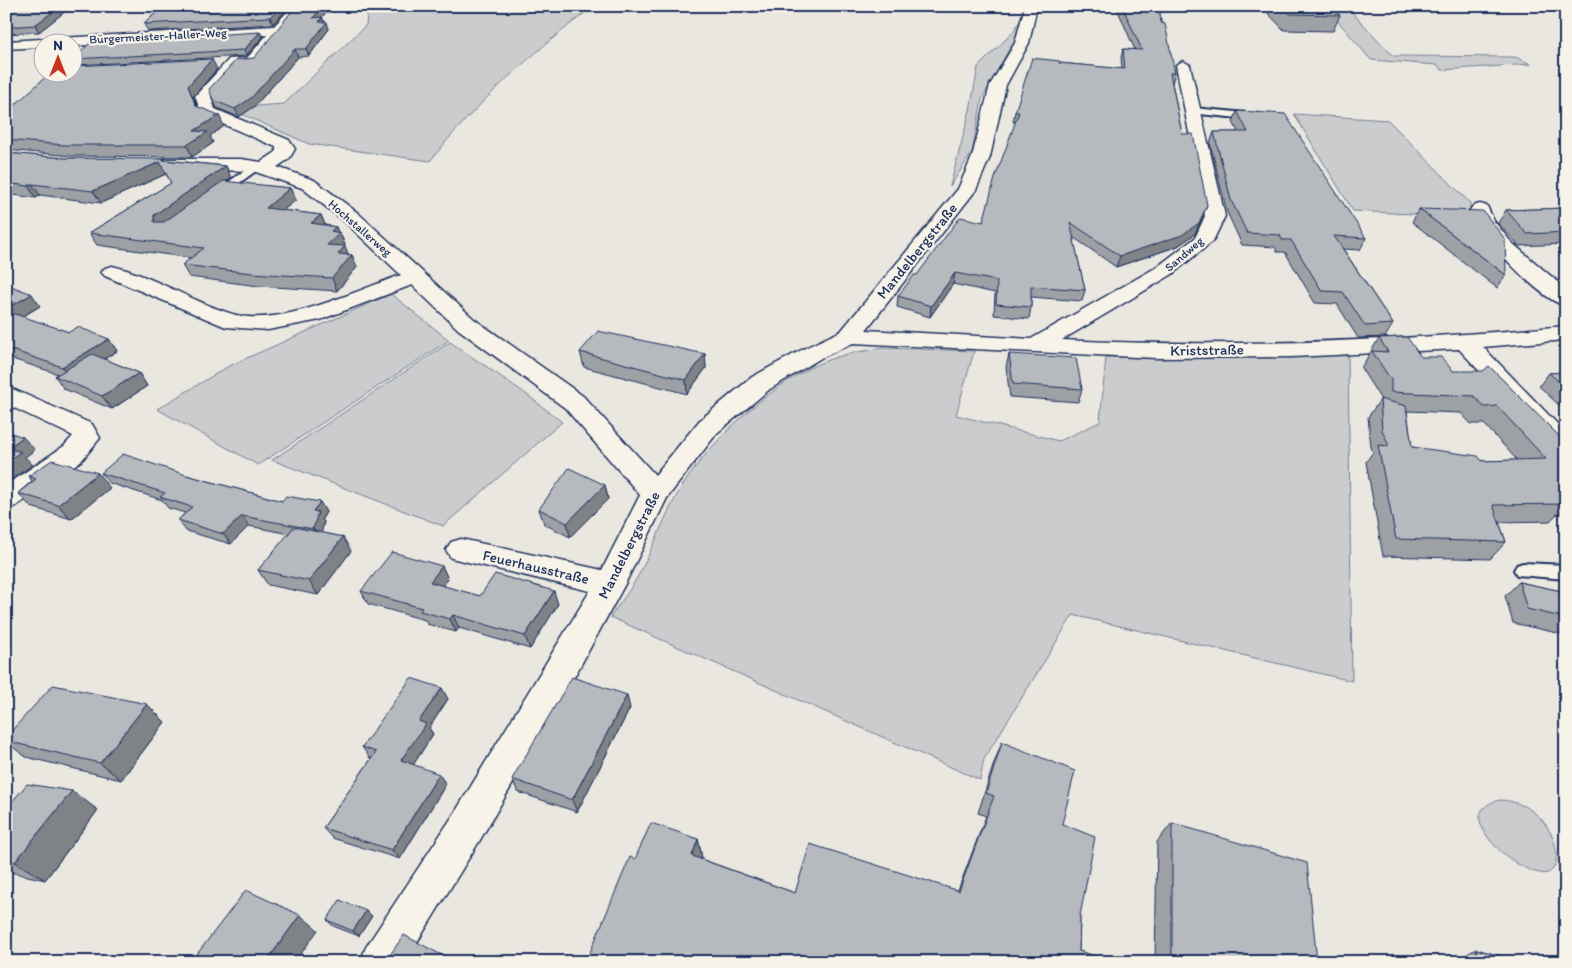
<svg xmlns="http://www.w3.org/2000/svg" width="1572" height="968" viewBox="0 0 1572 968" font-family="Itim,sans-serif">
  <rect width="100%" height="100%" fill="#eae7e0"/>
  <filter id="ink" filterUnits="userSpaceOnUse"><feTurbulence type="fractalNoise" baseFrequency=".02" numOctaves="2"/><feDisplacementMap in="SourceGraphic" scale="10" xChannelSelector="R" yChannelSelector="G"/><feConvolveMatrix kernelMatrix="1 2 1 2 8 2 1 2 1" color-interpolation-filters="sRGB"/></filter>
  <g filter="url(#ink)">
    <g fill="#cbcccd" stroke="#737e96">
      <path d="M368,6H594C534,51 477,102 430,161L309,144L228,108L284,104L366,25Z"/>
      <path d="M1325,6H1346L1393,56L1515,57L1531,64L1442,70L1437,65L1371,60Z"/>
      <path d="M1024,15L1014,40L982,99L972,153L950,186L970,110L978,67L1012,33Z"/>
      <path d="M1294,114L1388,120L1470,203V217L1353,211Z"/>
      <path d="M391,294L449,340L258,465L157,409L229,366Z"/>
      <path d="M450,342L522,391L562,422L443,526L272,460Z"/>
      <path d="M883,348L974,351L956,415L1059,441L1100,422L1106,357L1348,353L1352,681L1073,615L984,759L980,780L610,617C619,604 630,591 638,576C654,547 665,513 683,485C713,438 775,380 828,360C846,353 864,351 883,348Z"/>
      <path d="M1500,800C1561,803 1572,886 1536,872C1508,866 1449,811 1500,800Z"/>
    </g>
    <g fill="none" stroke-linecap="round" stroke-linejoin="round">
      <g stroke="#1b2f5e" stroke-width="4">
        <g id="lane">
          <path d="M1193,108L1258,114L1263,117L1258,120L1190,113L1188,111Z"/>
          <path d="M256,163L261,166L260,168L220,197H212V193Z"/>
          <path d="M1523,563L1566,565V579L1517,575L1514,570L1517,565Z"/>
        </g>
      </g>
      <g stroke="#1b2f5e" stroke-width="3">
        <g id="street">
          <path d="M283,6L303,8L256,65L238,66L211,97L215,109L289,140L295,149L289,159L277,167L314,180L358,213L474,319L583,396L655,475L699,421L752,377L805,348L841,331L958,189L972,157L990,85L1015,43L1025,6H1037L1029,43L1006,85L990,157L976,190L866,330L1031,339L1157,267L1195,238L1205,216L1176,65L1183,61L1190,65L1225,216L1213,241L1171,275L1062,340C1230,348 1398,341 1566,326V340L1483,347L1566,433V458L1557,455L1459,349L1292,357L1156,358L853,343L821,358L770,389L717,433L667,498L625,584L566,692L480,840L405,962H360L366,947L454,814L590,591L451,558L446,550L451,542L461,539L602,570L640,495L565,408L458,329L412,285L320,320L268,330L226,327L105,276L101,272L105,268L112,266C155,276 193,303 236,315C281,327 358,290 401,275L344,221L302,188L253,171L165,169L159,168L156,164L159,160L165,159H241L261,162L276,152V147L202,115L195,96L229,59L247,58L267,35L72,46V42H42V47L6,49V41L274,26L289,10Z"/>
          <path d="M1480,204L1487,206L1494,221L1511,242L1566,289V306C1539,300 1481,236 1470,210L1473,206Z"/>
          <path d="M6,386L92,424L100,438L82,460L16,506L6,509V485L64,446L73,436L6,404Z"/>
        </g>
      </g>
      <use href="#lane" fill="#f7f3e8" fill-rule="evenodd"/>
      <use href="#street" fill="#f7f3e8" fill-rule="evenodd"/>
    </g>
    <g fill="#9da0a4" stroke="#1b2f5e" fill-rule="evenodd">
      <path d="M6,6H72L39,32L6,34Z"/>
      <path d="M163,6H285L286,10L273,24L148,31L144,24Z"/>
      <path d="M1116,6H1159L1161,23L1175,73L1172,83L1182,134L1203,216L1195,234L1178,246L1116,267L1073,237L1085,290L1082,301L1031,297V307L1029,319L994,315L995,293L953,284L930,317L897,307L898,296L917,275L983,222L1016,122H1013L1015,112L1060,63L1122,69L1121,58L1123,49L1135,50Z"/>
      <path d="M1261,6H1330L1340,15L1333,31L1284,30Z"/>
      <path d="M322,17L329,29L309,56L298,57L255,106L239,117L217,108L213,100L254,58Z"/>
      <path d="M260,32L263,37L246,56L76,65L73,59Z"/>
      <path d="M217,69L193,97L197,106L224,126L210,136L213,143L192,157L72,156L6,150V113Z"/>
      <path d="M1237,111L1366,238L1360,250L1343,249L1393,324L1385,337L1358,338L1337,304L1315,303L1285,252H1277L1275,247L1242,245L1227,212L1210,143L1214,132H1238L1233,122Z"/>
      <path d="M6,153L65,158L166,160L226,166L231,178L226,182L290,188L296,200L283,210L321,215L325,225L336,227L338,232L340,233L345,245L344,246L348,255H352L357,267L337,291L259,286L189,277L182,265L191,258L97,245L89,233L171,183L166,174L101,203L40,195L36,198L6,194Z"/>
      <path d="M1566,208V244L1519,246L1498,223L1506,210Z"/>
      <path d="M1419,209L1506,275L1497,288L1412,222Z"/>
      <path d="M6,284L40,306L22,317L69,332L109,339L117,351L104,359L139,373L147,386L112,409L64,389L55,376L58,374L6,357Z"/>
      <path d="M1379,338L1453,371L1566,443V514H1557L1550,521L1499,522L1506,542L1490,559L1383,556L1366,462L1373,452L1371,447L1368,417L1380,400V398L1361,368ZM1407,411L1461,413L1471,424H1484L1517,460L1482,461L1412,447Z"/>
      <path d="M580,352L705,354L706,368L687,394L584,367Z"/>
      <path d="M1009,354L1082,389L1078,402L1010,397L1006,367Z"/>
      <path d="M1566,372V412L1539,386L1549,373Z"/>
      <path d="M101,473L186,475L282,501L320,502L326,512L322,519L324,522L321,533L351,551L318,595L268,585L258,570L289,534L249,526L231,544L186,531L178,520L185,513L168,508L162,500L109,483Z"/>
      <path d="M28,476L110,488L71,519L31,507L18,493L32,481Z"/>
      <path d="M605,485L608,499L570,537L544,524L539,509Z"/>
      <path d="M442,566L448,579L443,586L480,596L558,604L530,649L459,628L456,632L427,624L425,620L368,604L361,591Z"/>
      <path d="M1519,582L1566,592V635L1513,623L1505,596Z"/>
      <path d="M448,699L429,728L433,734L413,765L446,784L400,859L332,838L323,828L371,759L370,758L362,747Z"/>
      <path d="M630,708L577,812L518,792L512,779Z"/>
      <path d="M165,722L121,780L26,757L6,742V737Z"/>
      <path d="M1002,742L1062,824L1080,916L1079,951L1112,962L635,859L698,839L702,858L701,859L795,893L958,890L986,816L978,813L994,763Z"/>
      <path d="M6,809L98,810L45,880L6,871Z"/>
      <path d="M1172,823L1317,962H1155L1157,842Z"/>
      <path d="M366,911L372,916L359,936L333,926L327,920Z"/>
      <path d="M1476,949L1522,962H1453Z"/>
    </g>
    <g fill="#7f8286" stroke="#1b2f5e">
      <path d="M61,6H72L39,32L35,25Z"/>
      <path d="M281,6H285L286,10L273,24L270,17Z"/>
      <path d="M323,6H331L316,25L313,18Z"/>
      <path d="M322,17L325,24L327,22L329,29L309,56L306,49L319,22Z"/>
      <path d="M260,32L263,37L246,56L244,50Z"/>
      <path d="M295,49L298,57L255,106L239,117L235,109Z"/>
      <path d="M212,59L217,69L193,97L201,117L188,86Z"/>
      <path d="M219,115L224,126L210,136L213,143L192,157L187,145L194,131Z"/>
      <path d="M160,162L166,174L101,203L93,191Z"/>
      <path d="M226,166L231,178L161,227L154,222V215Z"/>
      <path d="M32,184L40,195L36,198L28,186Z"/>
      <path d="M290,188L296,200L271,220L266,208Z"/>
      <path d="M1207,205L1195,234L1178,246L1116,267L1120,256Z"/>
      <path d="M321,215L326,227L311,223Z"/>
      <path d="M336,227L339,234L340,233L345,245L332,257L327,245L331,231Z"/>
      <path d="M345,246L350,258L352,255L357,267L337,291L332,278L338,254Z"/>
      <path d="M955,273L953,284L930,317L931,306Z"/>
      <path d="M32,294L40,306L13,322L6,314V309Z"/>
      <path d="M109,339L117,351L71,379L62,367Z"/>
      <path d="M705,354L706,368L687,394L686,380Z"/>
      <path d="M139,373L147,386L112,409L102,396Z"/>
      <path d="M23,437L35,450L25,457L33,465L10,480L6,476V455L8,448Z"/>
      <path d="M98,473L110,488L71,519L58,505Z"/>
      <path d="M605,485L608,499L570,537L567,523Z"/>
      <path d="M320,502L326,512L322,519L324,522L320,539L313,529V511Z"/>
      <path d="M242,516L249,526L231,544L223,534Z"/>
      <path d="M343,537L351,551L318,595L309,581Z"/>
      <path d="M442,566L448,579L436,595L430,582Z"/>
      <path d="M554,591L558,604L530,649L525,636Z"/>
      <path d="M453,615L459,628L456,632L450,619Z"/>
      <path d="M6,657L10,660L6,663Z"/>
      <path d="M442,688L448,699L429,728L433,734L409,771L401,760L419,721Z"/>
      <path d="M627,695L630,708L577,812L572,800Z"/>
      <path d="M147,704L165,722L121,780L100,763Z"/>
      <path d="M439,774L446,784L400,859L392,850Z"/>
      <path d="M72,791L98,810L45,880L15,862Z"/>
      <path d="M698,839L702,858L696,874L692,856Z"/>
      <path d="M366,911L372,916L359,936L353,931Z"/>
      <path d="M300,915L318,930L295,962H266Z"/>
    </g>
    <g fill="#b6babf" stroke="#1b2f5e">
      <path d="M6,6H61L35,25L6,27Z"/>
      <path d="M163,6H281L270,17L144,24Z"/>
      <path d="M296,6H323L313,18L322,17L319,22H327L306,49H295L251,98L235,109L213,100L209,89L236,60L254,58Z"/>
      <path d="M1122,6H1159L1161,23L1165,24L1175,73H1170L1182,134H1193L1207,205L1199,223L1182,235L1120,256L1070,222L1085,290L1031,286V307L996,304L997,281L955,273L931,306L898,296L914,275H917L960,217L983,222L995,178L1019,112H1015L1032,58L1060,61L1059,63L1125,69L1123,49L1142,50Z"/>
      <path d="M1282,6H1330L1340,15L1290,14Z"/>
      <path d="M260,32L244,50L73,59L91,42Z"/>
      <path d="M212,59L188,86L196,106L219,115L194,131L208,132L187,145H65L6,140V113L51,72H72V66Z"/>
      <path d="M1237,111L1285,114L1366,238L1334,236L1393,324L1365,326L1343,292L1322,291L1291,240H1282L1280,235L1247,233L1231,200L1214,132H1248Z"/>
      <path d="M6,153L65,158L165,159L163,160L226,166L154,215V222H164L223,181L290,188L266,208L321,215L311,223L336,227L331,231L340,233L327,245L345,246L338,254L352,255L332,278L252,273L182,265L204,248L89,233L171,183L160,162L93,191L32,184L28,186L6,183Z"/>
      <path d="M1566,208V232L1527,234L1506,210Z"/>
      <path d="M1419,209L1483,211L1505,239L1506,275Z"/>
      <path d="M6,284L32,294L6,309Z"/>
      <path d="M6,311L69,332L78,327L109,339L62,367L6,348Z"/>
      <path d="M598,331L705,354L686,380L580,352Z"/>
      <path d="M1407,337L1421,357H1441L1453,371H1483L1489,366L1566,443V497L1561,498L1566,504L1493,505L1506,542L1396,539L1378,445L1389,446L1382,430L1380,399L1406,406L1412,447L1478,456L1482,461L1546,459L1497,406L1484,407L1474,396L1391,392V380L1372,351L1388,352L1379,338Z"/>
      <path d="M92,354L139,373L102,396L55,376Z"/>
      <path d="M1009,354L1076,358L1082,389L1013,384Z"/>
      <path d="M1566,372V388L1549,373Z"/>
      <path d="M6,431L23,437L8,448L21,452L6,461Z"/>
      <path d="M123,454L186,475L282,501L286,496L320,502L313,511L318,512L313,529L242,516L223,534L178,520L192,507L160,497L165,493L101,473Z"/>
      <path d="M52,460L98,473L58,505L18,493L36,479L28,476Z"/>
      <path d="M569,468L605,485L567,523L539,509Z"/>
      <path d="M294,527L343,537L309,581L258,570Z"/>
      <path d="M392,552L442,566L430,582L480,596L495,574L554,591L525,636L453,615L450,619L420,611L422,608L361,591Z"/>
      <path d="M1519,582L1566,592V618L1527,609Z"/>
      <path d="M572,677L627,695L572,800L512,779Z"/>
      <path d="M411,678L442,688L419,721L426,724L401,760L439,774L392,850L323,828L376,752L362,747Z"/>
      <path d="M53,685L147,704L100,763L6,741V737Z"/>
      <path d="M1002,742L1075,771L1062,824L1095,837L1080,916L1079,951L1112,962H586L630,857L635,859L651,823L698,839L692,856L795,893L810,844L959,891L994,796L986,793Z"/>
      <path d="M27,784L72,791L15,862L6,860V809Z"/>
      <path d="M1172,823L1307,863L1317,962H1172Z"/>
      <path d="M246,890L300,915L266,962H191Z"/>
      <path d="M340,900L366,911L353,931L327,920Z"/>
      <path d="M404,935L449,959L447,962H385Z"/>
      <path d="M1476,949L1522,962H1479Z"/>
    </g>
  </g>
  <g text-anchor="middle" stroke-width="4.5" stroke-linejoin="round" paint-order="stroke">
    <g font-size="12" fill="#1b2f5e" stroke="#f7f3e8">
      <text transform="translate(158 36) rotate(-3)" y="4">Bürgermeister-Haller-Weg</text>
      <text transform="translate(360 228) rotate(41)" y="4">Hochstallerweg</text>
      <text transform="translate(1184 254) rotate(-41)" y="4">Sandweg</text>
    </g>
    <g font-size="15" fill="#1b2f5e" stroke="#f7f3e8">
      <text transform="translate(917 251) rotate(-51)" y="5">Mandelbergstraße</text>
      <text transform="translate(1207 350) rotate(-1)" y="5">Kriststraße</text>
      <text transform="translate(629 545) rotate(-63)" y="5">Mandelbergstraße</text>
      <text transform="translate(536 567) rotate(13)" y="5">Feuerhausstraße</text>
    </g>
  </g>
  <rect width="1572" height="968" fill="none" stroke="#f7f3e8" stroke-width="25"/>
  <rect x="12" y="12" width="1547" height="943" fill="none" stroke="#1b2f5e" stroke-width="2" filter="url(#ink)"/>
  <g transform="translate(58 58)"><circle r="24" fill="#f7f3e8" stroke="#9fa5b1"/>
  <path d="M0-4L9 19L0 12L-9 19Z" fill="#c8321e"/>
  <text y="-8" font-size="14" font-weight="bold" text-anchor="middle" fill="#1b2f5e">N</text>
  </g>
</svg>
